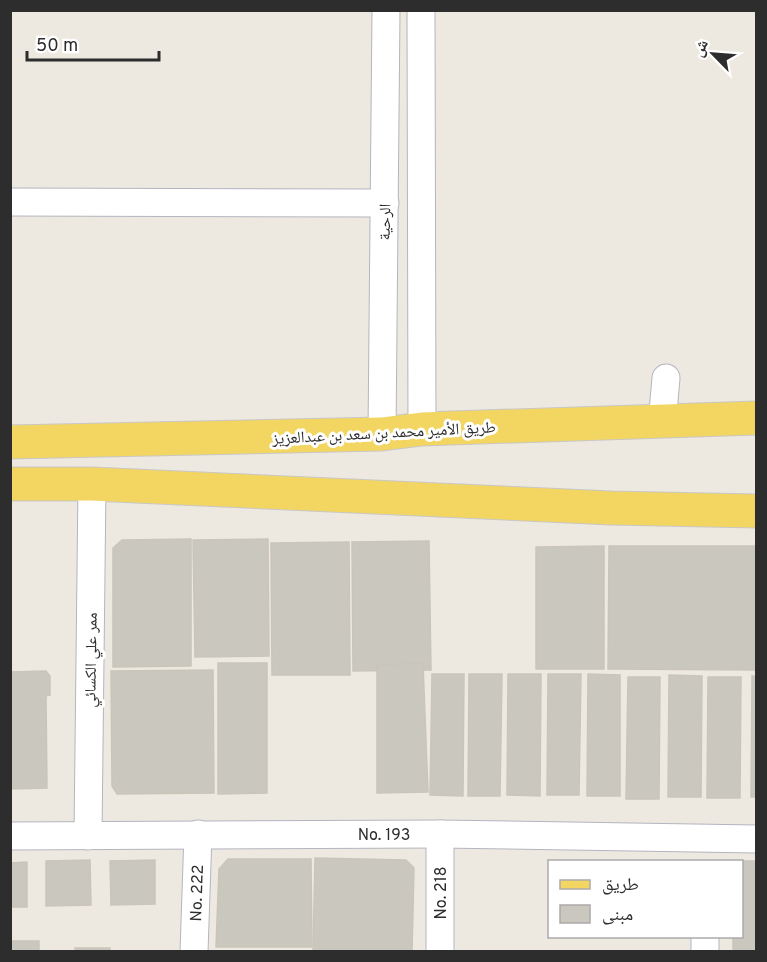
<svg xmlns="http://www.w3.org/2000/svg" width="767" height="962" viewBox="0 0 767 962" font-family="Overpass,'Noto Naskh Arabic',sans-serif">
  <rect width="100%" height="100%" fill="#eee9e0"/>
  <g fill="#cac7be" stroke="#cac5b9" stroke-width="1.5">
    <path d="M191,539V666L113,667V548L122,540Z"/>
    <path d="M268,539L269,656L195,657L193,540Z"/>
    <path d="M429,541L431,670L353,671L352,542Z"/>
    <path d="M349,542L350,675H272L271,543Z"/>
    <path d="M604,546V669H536V547Z"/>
    <path d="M609,546H756V670L608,669Z"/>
    <path d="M218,663H267V793L218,794Z"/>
    <path d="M423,663L428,792L377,793V665Z"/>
    <path d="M213,670L214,793L117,794L112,786L111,671Z"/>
    <path d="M46,671L50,676V695L46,696L47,788L10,789V672Z"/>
    <path d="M432,674H464L463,796L430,795Z"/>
    <path d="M469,674H502L500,796H468Z"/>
    <path d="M508,674H541L540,796L507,795Z"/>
    <path d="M548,674H581L579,795H547Z"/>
    <path d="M588,674L620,675V796H587Z"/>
    <path d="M669,675L702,676L701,797H668Z"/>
    <path d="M752,676H756V797H751Z"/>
    <path d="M628,677H660L659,799H626Z"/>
    <path d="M708,677H741L740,798H707Z"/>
    <path d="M315,858L406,860L414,868L412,952H313Z"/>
    <path d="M228,859H311L312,947H216L219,869Z"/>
    <path d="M90,860L91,905L46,906V861Z"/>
    <path d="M155,860V904L111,905L110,861Z"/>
    <path d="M743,861H756V952H733V936H742Z"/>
    <path d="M27,862V907H10V863Z"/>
    <rect x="10" y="941" width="29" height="11"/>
    <rect x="75" y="948" width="35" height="4"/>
  </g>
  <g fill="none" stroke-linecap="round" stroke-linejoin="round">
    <g stroke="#b3b5c0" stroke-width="29">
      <g id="minor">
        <path d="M421,10L422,429"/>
        <path d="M10,202L385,203"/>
        <path d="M662,423L666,378"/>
        <path d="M382,434L386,10"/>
        <path d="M10,836L440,834L756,839"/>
        <path d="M88,836L92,484"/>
        <path d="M194,952L198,834"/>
        <path d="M440,952V834"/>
        <path d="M705,952V936"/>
      </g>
    </g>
    <g stroke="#c8c8c8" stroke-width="35">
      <g id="major">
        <path d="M10,442L382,434L422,429L756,418"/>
        <path d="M10,484H92L611,508L756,511"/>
      </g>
    </g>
    <use href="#minor" stroke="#fff" stroke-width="27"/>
    <use href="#major" stroke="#f2d661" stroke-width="33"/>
  </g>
  <g text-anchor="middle" stroke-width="6" stroke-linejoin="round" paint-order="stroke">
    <g font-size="16" fill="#2d2d2d" stroke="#fff">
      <text transform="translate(384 222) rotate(-89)" y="6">الرحية</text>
      <text transform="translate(384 432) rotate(-3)" y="6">طريق الأمير محمد بن سعد بن عبدالعزيز</text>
      <text transform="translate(90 660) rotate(-89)" y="6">ممر علي الكسائي</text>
      <text x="384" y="840">No. 193</text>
      <text transform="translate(196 893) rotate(-88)" y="6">No. 222</text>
      <text transform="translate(440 893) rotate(-90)" y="6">No. 218</text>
    </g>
  </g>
  <rect width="767" height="962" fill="none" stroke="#2d2d2d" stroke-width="24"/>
  <rect x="548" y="860" width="195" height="78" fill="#ffffff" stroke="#ababab" stroke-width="1.5"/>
  <rect x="560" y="880" width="30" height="9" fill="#f2d661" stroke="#ababab" stroke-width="1.5"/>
  <text x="602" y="890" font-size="18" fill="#2d2d2d">طريق</text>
  <rect x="560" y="905" width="30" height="18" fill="#cac7be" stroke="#ababab" stroke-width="1.5"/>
  <text x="602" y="920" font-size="18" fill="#2d2d2d">مبنى</text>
  <g transform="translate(713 54) rotate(295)" stroke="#ffffff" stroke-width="4.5" paint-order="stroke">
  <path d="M0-4.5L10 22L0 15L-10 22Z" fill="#2d2d2d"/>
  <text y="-9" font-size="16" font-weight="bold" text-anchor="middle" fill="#2d2d2d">ش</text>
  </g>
  <path d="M27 51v9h132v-9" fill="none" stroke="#2d2d2d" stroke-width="3"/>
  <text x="36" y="51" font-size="18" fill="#2d2d2d" stroke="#ffffff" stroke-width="4.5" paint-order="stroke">50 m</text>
</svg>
